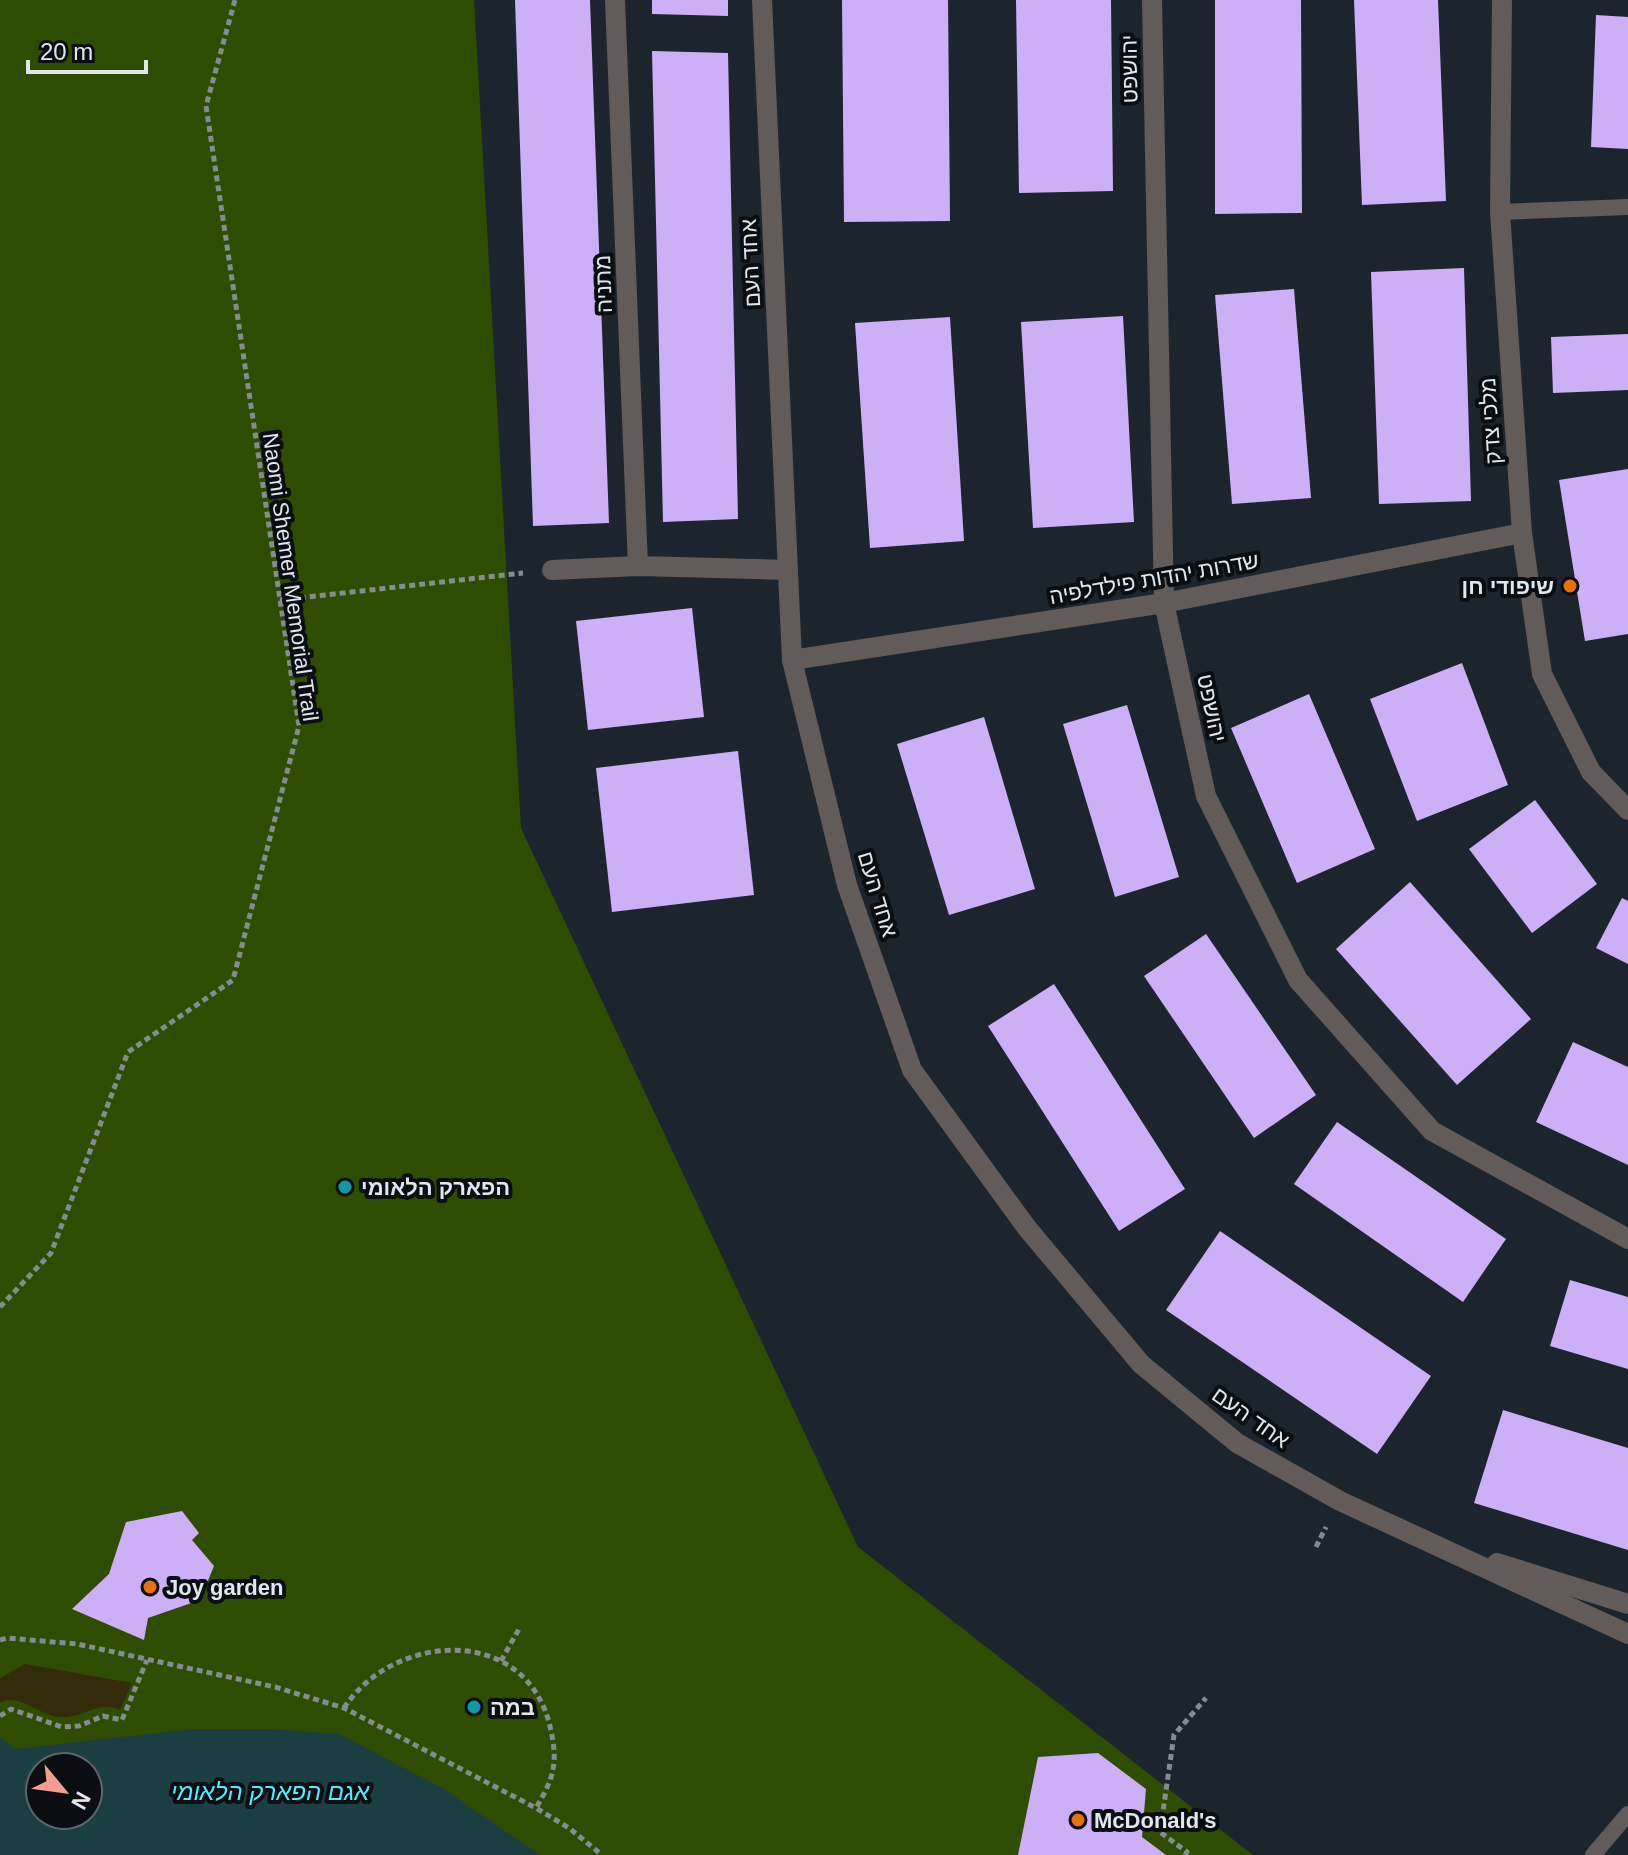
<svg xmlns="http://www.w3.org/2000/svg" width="1628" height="1855" viewBox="0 0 1628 1855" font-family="Arial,'Noto Sans Hebrew',sans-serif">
  <rect width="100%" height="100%" fill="#1c252e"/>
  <path fill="#2f4d00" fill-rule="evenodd" d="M0,0H474L521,828L858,1547L1253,1855H0ZM40,1767H88V1815H40Z"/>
  <path fill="#332b0a" d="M25,1664L132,1683L120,1710C98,1699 82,1720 59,1717C38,1715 18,1692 0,1703V1678Z"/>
  <path fill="#1a3e41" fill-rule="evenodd" d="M192,1729H274L339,1734L444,1789L540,1855H0V1737L16,1749ZM40,1767H88V1815H40Z"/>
  <g fill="#cdaff7">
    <path d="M515,0H590L609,523L533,526Z"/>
    <path d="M652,0H728V16L652,14Z"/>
    <path d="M842,0H948L950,221L844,222Z"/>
    <path d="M1016,0H1111L1113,191L1019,193Z"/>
    <path d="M1215,0H1301L1302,213L1215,214Z"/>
    <path d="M1354,0H1438L1446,201L1362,205Z"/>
    <path d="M1596,15L1628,17V149L1591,147Z"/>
    <path d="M652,51L728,53L738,519L663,522Z"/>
    <path d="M1464,268L1471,501L1379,504L1371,272Z"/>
    <path d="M1294,289L1311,498L1232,504L1215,295Z"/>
    <path d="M1123,316L1134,522L1033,528L1021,322Z"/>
    <path d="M950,317L964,541L870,548L855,323Z"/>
    <path d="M1628,334V390L1553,393L1551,337Z"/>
    <path d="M1628,469V634L1585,641L1559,480Z"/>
    <path d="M692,608L704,717L588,730L576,621Z"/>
    <path d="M1462,663L1508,785L1417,821L1370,699Z"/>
    <path d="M1309,694L1375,849L1297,883L1231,728Z"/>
    <path d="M1127,705L1179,877L1115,897L1063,724Z"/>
    <path d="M984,717L1035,889L949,915L897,744Z"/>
    <path d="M738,751L754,895L612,912L596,768Z"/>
    <path d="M1535,800L1597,884L1532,933L1469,849Z"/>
    <path d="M1410,882L1531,1019L1457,1085L1336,949Z"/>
    <path d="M1622,898L1628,901V964L1596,948Z"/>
    <path d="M1206,934L1316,1095L1254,1138L1144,976Z"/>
    <path d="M1054,984L1185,1189L1119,1231L988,1026Z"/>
    <path d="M1573,1042L1628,1067V1165L1536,1122Z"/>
    <path d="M1337,1122L1506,1239L1463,1302L1294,1184Z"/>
    <path d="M1220,1231L1431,1376L1377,1454L1166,1310Z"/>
    <path d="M1570,1280L1628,1297V1369L1550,1346Z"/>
    <path d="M1503,1410L1628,1448V1550L1474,1503Z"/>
    <path d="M182,1511L199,1533L192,1540L214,1566L200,1600L148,1618L144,1640L72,1609L109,1574L126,1522Z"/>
    <path d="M1098,1753L1146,1789L1142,1837L1166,1855H1018L1038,1757Z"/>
  </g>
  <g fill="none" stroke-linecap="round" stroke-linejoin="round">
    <g stroke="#848b92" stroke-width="5" stroke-dasharray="6 4" stroke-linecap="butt">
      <path d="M280,600L523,573"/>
      <path d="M0,1307L51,1253L128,1052L233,980L299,726L206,106L235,0"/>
      <path d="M1316,1547L1326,1527"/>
      <path d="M0,1640L7,1638L77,1644L275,1687L344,1708L536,1808L569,1828L602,1855"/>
      <path d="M501,1661L519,1629"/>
      <path d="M344,1708C394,1632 525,1624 550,1726C553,1740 556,1755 553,1769C551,1782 543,1796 536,1808"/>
      <path d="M0,1716L11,1709L62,1727L79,1726L103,1716L122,1720L147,1660"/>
      <path d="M1185,1855L1187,1852L1160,1832L1174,1735L1206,1698"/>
    </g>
    <g stroke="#625b5a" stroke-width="16">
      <path d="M1500,212L1628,207"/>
      <path d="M1593,1855L1628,1814"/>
    </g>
    <g stroke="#625b5a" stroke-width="20">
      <path d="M615,0L638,566"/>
      <path d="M762,0L792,660L847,885L912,1070L1027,1228L1141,1364L1237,1443L1340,1501L1628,1634"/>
      <path d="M1152,0L1164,603L1206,796L1298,980L1432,1131L1628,1239"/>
      <path d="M1502,0L1500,212L1522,533L1542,674L1591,772L1628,810"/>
      <path d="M552,570L638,566L788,570"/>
      <path d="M792,660L1164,603L1522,533"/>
      <path d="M1497,1563L1628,1604"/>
    </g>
  </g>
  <g fill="#e8710a" stroke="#0a0e12" stroke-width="3">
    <circle cx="1570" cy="586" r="8"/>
    <circle cx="150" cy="1587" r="8"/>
    <circle cx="1078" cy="1820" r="8"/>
  </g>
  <g fill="#0f9aa8" stroke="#0a0e12" stroke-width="3">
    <circle cx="345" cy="1187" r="8"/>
    <circle cx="474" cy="1707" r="8"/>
  </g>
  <g text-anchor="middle" stroke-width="8" stroke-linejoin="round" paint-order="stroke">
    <g font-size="22" fill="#e0e6eb" stroke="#0a0e12">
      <text transform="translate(1129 69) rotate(-91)" y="8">יהושפט</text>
      <text transform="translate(750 263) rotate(-93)" y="8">אחד העם</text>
      <text transform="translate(603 284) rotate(-92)" y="8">מתניה</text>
      <text transform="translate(1490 421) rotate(-94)" y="8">מלכי צדק</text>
      <text transform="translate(291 577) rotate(82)" y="8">Naomi Shemer Memorial Trail</text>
      <text transform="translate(1154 578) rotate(-10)" y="8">שדרות יהדות פילדלפיה</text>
      <text transform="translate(1212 708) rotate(78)" y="8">יהושפט</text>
      <text transform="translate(878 894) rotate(73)" y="8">אחד העם</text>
      <text transform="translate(1251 1417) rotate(35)" y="8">אחד העם</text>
    </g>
    <g font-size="22" font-weight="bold" fill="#e0e6eb" stroke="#0a0e12" text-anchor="start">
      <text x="1554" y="594" text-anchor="end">שיפודי חן</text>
      <text x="361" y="1195">הפארק הלאומי</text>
      <text x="166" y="1595">Joy garden</text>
      <text x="490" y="1715">במה</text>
      <text x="1094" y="1828">McDonald's</text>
    </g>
    <g font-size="24" font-style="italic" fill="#48f1fc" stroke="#0a0e12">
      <text x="270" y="1800">אגם הפארק הלאומי</text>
    </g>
  </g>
  <g transform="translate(64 1791) rotate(119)"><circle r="38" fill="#0a0e12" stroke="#606469" stroke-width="2"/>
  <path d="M0-6L14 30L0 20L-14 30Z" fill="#f59c90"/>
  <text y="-12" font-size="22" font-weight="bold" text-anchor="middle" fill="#e0e6eb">N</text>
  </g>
  <path d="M28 60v12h118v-12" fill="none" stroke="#e0e6eb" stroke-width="4"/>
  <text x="40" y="60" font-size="24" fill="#e0e6eb" stroke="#0a0e12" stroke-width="6" paint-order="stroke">20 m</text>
</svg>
